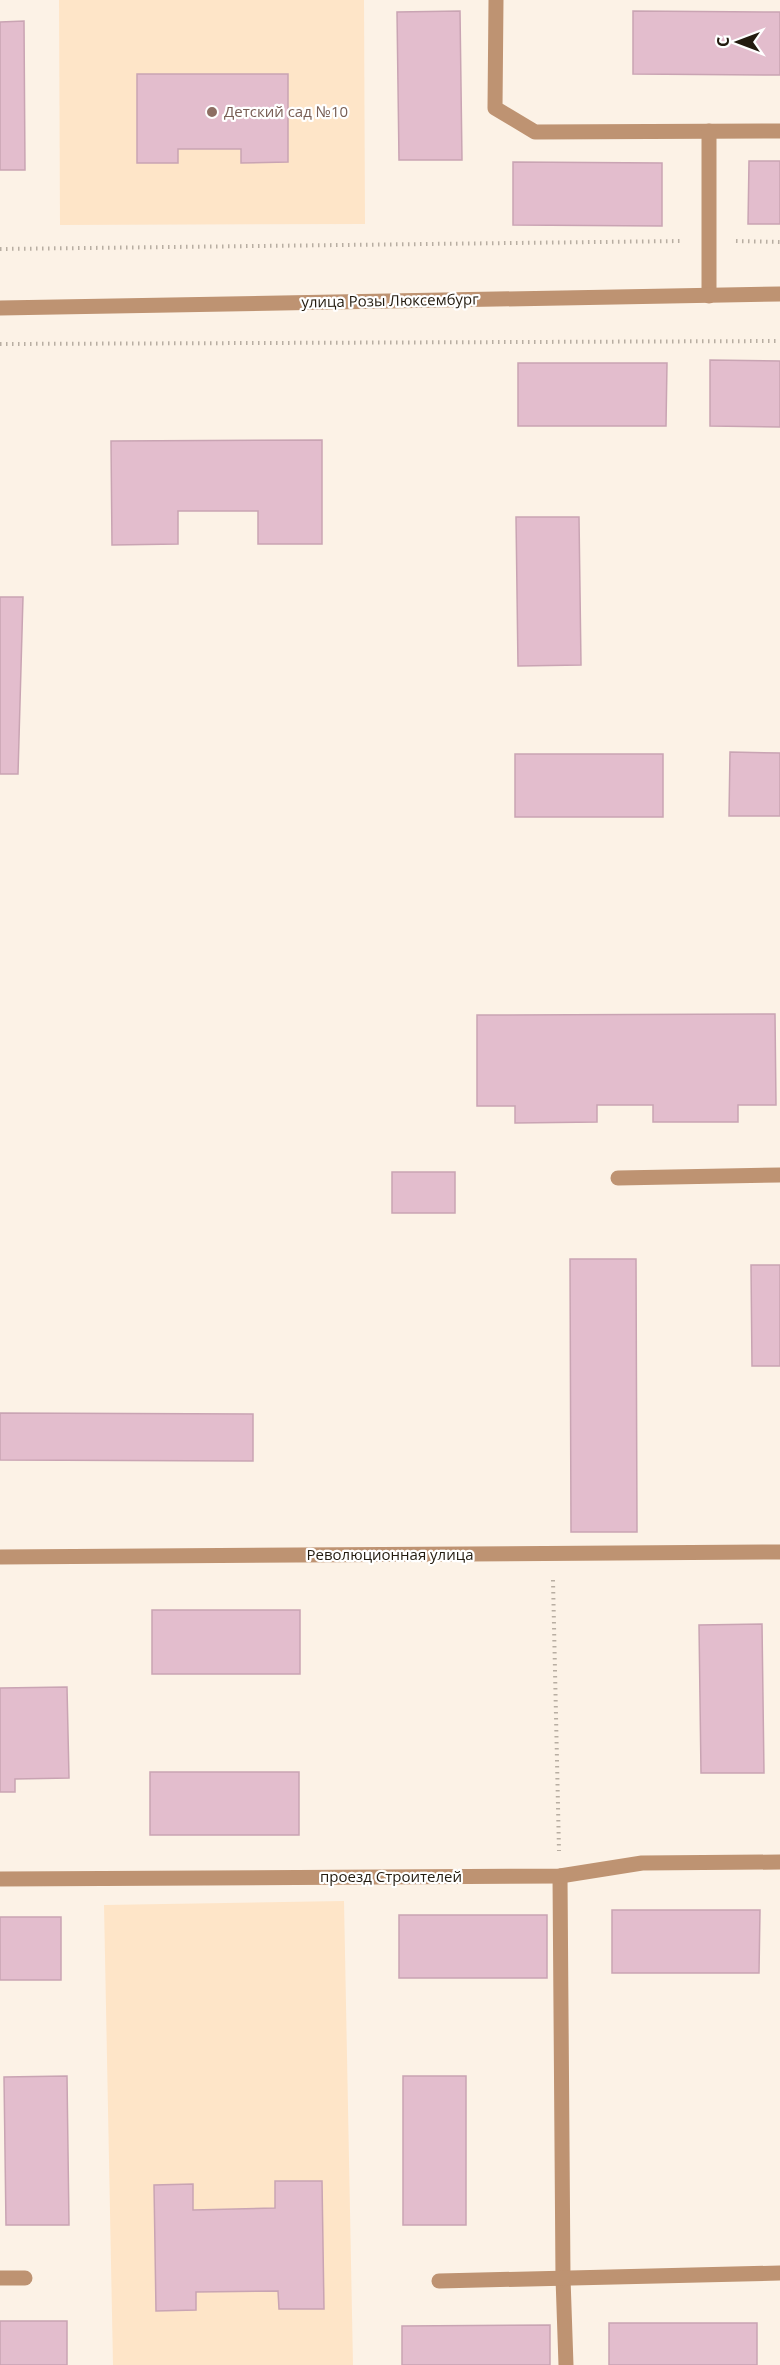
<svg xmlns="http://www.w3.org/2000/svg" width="780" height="2365" viewBox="0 0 780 2365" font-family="'Open Sans',sans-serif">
  <rect width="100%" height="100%" fill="#fcf2e6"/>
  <g fill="#fee5c8">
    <path d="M59,0H364L365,224L60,225Z"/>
    <path d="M344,1901L353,2365H113L104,1905Z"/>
  </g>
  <g fill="#e3bdcd" stroke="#c9a4b3" stroke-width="1.5">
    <path d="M460,11L462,160H399L397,12Z"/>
    <path d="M633,11L780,12V75L633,74Z"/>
    <path d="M24,21L25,170H0V22Z"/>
    <path d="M137,74H288V162L241,163V149H178V163H137Z"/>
    <path d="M749,161H780V224H748Z"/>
    <path d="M513,162L662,163V226L513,225Z"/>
    <path d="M710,360L780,361V427L710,426Z"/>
    <path d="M518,363H667L666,426H518Z"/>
    <path d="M322,440V544H258V511H178V544L112,545L111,441Z"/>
    <path d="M516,517H579L581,665L518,666Z"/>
    <path d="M0,597H23L18,774H0Z"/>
    <path d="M730,752L780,753V816H729Z"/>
    <rect x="515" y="754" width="148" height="63"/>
    <path d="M775,1014L776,1105H738V1122H653V1105H597V1122L515,1123V1106H477V1015Z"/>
    <rect x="392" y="1172" width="63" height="41"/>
    <path d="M570,1259H636L637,1532H571Z"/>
    <path d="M751,1265H780V1366H752Z"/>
    <path d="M0,1413L253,1414V1461L0,1460Z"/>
    <rect x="152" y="1610" width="148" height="64"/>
    <path d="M762,1624L764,1773H701L699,1625Z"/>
    <path d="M67,1687L69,1778L15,1779V1792H0V1688Z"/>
    <rect x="150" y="1772" width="149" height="63"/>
    <path d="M612,1910H760L759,1973H612Z"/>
    <rect x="399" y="1915" width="148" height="63"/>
    <rect x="0" y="1917" width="61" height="63"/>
    <path d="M67,2076L69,2225H6L4,2077Z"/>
    <rect x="403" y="2076" width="63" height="149"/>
    <path d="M275,2181H322L324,2309H279L278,2291L196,2292V2310L156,2311L154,2185L193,2184V2210L275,2208Z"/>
    <rect x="0" y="2321" width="67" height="44"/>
    <rect x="609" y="2323" width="148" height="42"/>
    <path d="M550,2325V2365H402V2326Z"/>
  </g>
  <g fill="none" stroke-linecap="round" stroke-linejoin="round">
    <g stroke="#b8aea2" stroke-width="4" stroke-dasharray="1.5 4.5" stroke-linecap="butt">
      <path d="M736,241L780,242"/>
      <path d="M0,249L683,241"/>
      <path d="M0,344L780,341"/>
      <path d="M553,1580L559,1851"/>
    </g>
    <g stroke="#be9372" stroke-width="15">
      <path d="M496,0L495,108L535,132L780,131"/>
      <path d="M709,131V296"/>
      <path d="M0,308L780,294"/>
      <path d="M618,1178L780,1175"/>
      <path d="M0,1557L780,1552"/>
      <path d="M560,1876L563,2278L566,2365"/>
      <path d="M0,1879L560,1876L642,1863L780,1862"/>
      <path d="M0,2278H25"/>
      <path d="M439,2281L780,2273"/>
    </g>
  </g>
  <circle fill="#8d6e63" stroke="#fff" stroke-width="2" cx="212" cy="112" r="6"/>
  <g text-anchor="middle" stroke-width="4.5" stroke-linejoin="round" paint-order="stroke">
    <g font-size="15" fill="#785e54" stroke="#fff" text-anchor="start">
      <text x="224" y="117">Детский сад №10</text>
    </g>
    <g font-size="15" fill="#231b0f" stroke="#fff">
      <text transform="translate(390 301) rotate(-1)" y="5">улица Розы Люксембург</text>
      <text x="390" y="1560">Революционная улица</text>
      <text x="391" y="1882">проезд Строителей</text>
    </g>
  </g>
  <g transform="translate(738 42) rotate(270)" stroke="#ffffff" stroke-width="4.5" paint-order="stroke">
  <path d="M0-4.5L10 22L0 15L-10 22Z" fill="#231b0f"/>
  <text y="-9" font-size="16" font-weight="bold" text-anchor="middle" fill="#231b0f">С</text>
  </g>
</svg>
